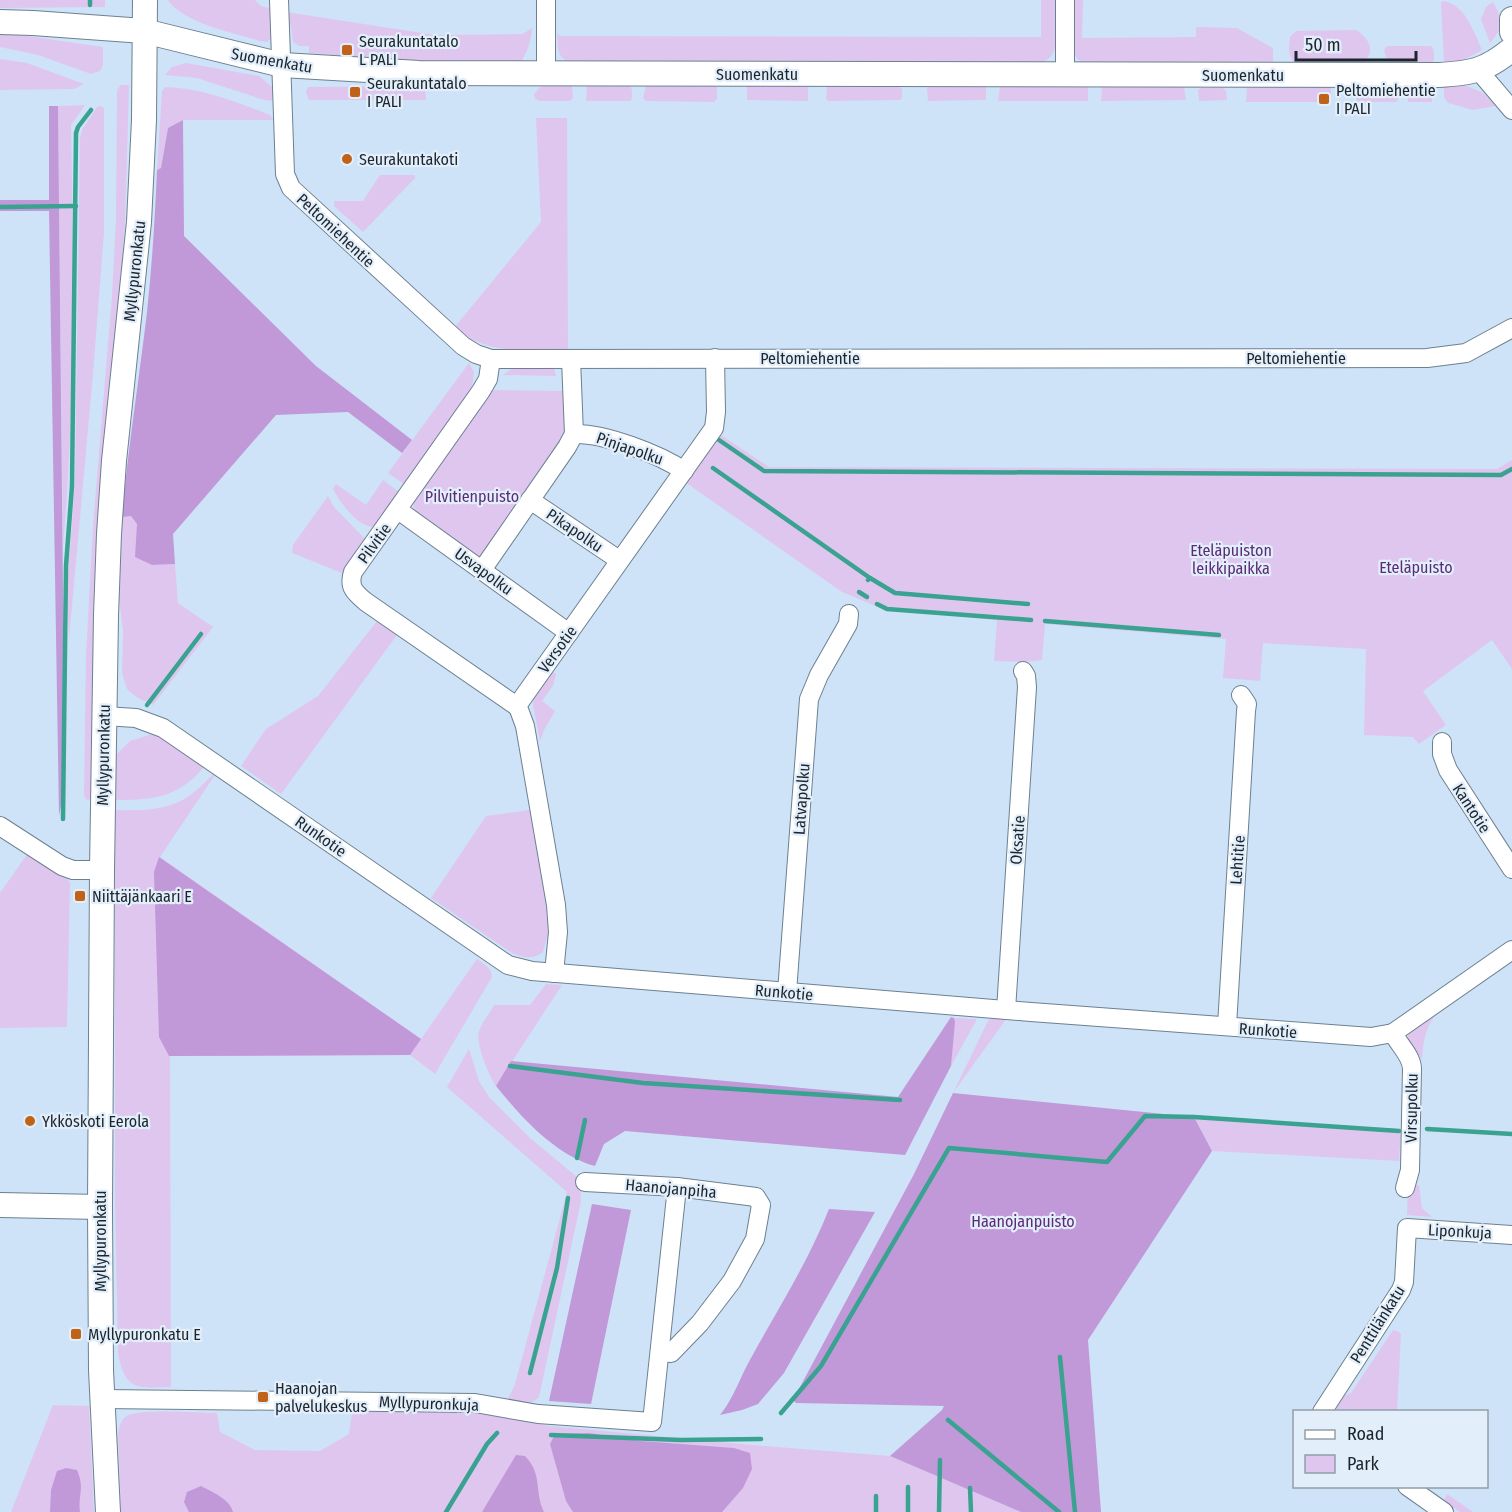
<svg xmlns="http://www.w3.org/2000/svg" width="1512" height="1512" viewBox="0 0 1512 1512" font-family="'Fira Sans Condensed',sans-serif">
  <rect width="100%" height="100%" fill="#cee3f7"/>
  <g fill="#dfc6ef">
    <path d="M0,0H105V7L0,8Z"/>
    <path d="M168,0H255L261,6L275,10L274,36L267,42L260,41C234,33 183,23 168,0Z"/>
    <path d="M1041,0H1056C1056,18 1064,56 1042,62H569C556,57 558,46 557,33L560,36L1041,37Z"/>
    <path d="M1074,0H1083L1082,38L1196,37V27L1237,28L1273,48V63L1082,62L1077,59L1074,52Z"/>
    <path d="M1443,1C1465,4 1474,32 1482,50L1461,61L1446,63L1444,61L1441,3Z"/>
    <path d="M1493,2C1503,20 1504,27 1490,43L1481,19L1486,7Z"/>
    <path d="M286,12L435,35L523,34L532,28C531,42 528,50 521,62L420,61L309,53V46H299L293,42L291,27Z"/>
    <path d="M1356,30C1369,38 1377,52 1362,63L1297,64C1287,59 1289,47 1290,37L1296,31Z"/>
    <path d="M0,32L103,47V65L100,71L91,74L38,55L0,47Z"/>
    <path d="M1387,46H1431C1435,50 1435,59 1432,64L1393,63L1386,57L1384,50Z"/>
    <path d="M0,59L27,63L84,84L74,89L0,90Z"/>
    <path d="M186,63L259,76L272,87L275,93V101L264,100L197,78L165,75L172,67Z"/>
    <path d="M121,85H129L125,226L97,562L93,667L92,799L87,800L84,796L86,655L93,526L112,296L116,220L117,90Z"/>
    <path d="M808,85V101L747,100V85Z"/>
    <path d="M1465,85L1483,93L1496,106L1473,110L1448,103L1444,97V86Z"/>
    <path d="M416,86L425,89L426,100H309L306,92L308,87Z"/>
    <path d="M541,86H572L573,98L570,101H540L535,99L534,94Z"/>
    <path d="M587,86H630C633,89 632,97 631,101H586Z"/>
    <path d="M646,86H714L717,87V99L714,102L646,101L643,98Z"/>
    <path d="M827,86H899L902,89V98L900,100L828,101L826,98Z"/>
    <path d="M929,86L986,87V100L928,101L927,88Z"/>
    <path d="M1088,86V101H998L1000,87Z"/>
    <path d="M165,87C202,88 236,102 270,115L274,120H183L168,128L161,168L157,170L162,91Z"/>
    <path d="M1102,87H1184L1186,100L1101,101Z"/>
    <path d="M1331,87V102H1246L1247,88Z"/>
    <path d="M1357,87H1396L1398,89V100L1396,102H1357L1355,88Z"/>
    <path d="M1409,87H1432V102H1408L1407,89Z"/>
    <path d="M1201,88H1223L1226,91L1227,100L1199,101L1198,90Z"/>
    <path d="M85,105L71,125C74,266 75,407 63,547L58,106Z"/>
    <path d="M101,106L103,107L104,110V232L93,374L69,639L67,590L75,483L80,138L82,130L97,107Z"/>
    <path d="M536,118H567L568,350C524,350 491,356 454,328L541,222Z"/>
    <path d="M380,175H415V178L363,232L334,206V201H363Z"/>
    <path d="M469,363L474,372L472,389L404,484L388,473Z"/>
    <path d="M514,367H554L556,376L503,375Z"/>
    <path d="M493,390L566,391L565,437L481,556L474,555L413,513L414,501Z"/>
    <path d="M718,433L769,467L1497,469L1512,460V669L1492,640L1423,691L1446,725L1419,744L1413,737L1364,735L1366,649L1263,643L1260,681L1223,678L1226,639L1045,624L1042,660L1025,662L994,661L997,620L885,610L842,592L685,482Z"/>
    <path d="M383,480L399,492L375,527C358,528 340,502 333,489L336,484L366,505Z"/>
    <path d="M328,496L334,507L366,540L342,573L292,553L293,545Z"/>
    <path d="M131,516L137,524L152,565L175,564L178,603L213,627L153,705L136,697L127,689L122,673L123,631L118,591L122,517Z"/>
    <path d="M377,621L397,635L281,794L241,766L266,729L318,696Z"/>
    <path d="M552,671L556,674L553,686L542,701L555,711L544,730L540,741L533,705L534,695Z"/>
    <path d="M152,734L159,735L205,766C177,799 152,800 112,800L115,756L130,741Z"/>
    <path d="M213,774L215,775L160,857L421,1039L477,959C484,964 492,968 492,977L435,1074L410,1055L170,1056L171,1387C137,1388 125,1391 118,1353L115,1199V810C160,811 182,809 213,774Z"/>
    <path d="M530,810L549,913V930L543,952C533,960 523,958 512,953L431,898L486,816Z"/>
    <path d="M28,853L67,878L70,883L67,1027L0,1028V893Z"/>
    <path d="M546,984L562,985L496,1086C489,1076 475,1043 479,1031C482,1022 490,1013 494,1005H530Z"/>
    <path d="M1438,1012C1426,1025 1423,1042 1422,1059C1414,1051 1405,1043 1409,1032Z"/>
    <path d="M954,1018L976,1019V1021L951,1066Z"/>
    <path d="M991,1018H1007L953,1093L988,1021Z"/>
    <path d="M469,1049L479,1081L489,1097L529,1137L577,1177L580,1182L581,1201L539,1397C531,1406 519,1403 508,1399L515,1384L567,1192L447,1087Z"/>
    <path d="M1194,1117L1401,1129L1399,1161L1212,1151Z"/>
    <path d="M1410,1185H1419L1422,1208L1432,1217L1407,1215L1408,1187Z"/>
    <path d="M1393,1330L1399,1332L1401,1334L1397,1411L1333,1412L1339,1398L1351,1393Z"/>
    <path d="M53,1405L89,1406L94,1512H11Z"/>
    <path d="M476,1409L549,1426L753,1445L890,1456L1021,1512H121L118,1435C119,1428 120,1422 125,1417C137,1408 200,1413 217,1413L220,1432L255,1450L320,1451L349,1434L352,1412Z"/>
    <path d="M1447,1494L1473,1512H1460L1444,1501Z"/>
  </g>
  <g fill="#c199d8">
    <path d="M49,106H58L65,786L59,816L49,211H0V200H49Z"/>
    <path d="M183,120L184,236L316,366L412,440L402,453L348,412L276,415L173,534L175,564L152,565L135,557L137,524L131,516L122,517C128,448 139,380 147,312C152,265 155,218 157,170L161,168L168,128Z"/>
    <path d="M159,857L421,1039L410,1055L169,1056L159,1037L154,872Z"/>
    <path d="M951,1017L954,1018L955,1022L951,1066L905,1155L625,1131L604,1144L595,1166C556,1156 520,1116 496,1086L511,1061L898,1097Z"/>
    <path d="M953,1093L1194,1117L1212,1151L1088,1340L1101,1512H1021L890,1456L942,1410L944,1406L796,1403L793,1400L914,1174Z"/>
    <path d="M592,1204L631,1210L591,1404L549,1401Z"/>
    <path d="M829,1209L875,1212L784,1373L758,1404L742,1410L720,1415C734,1398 740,1377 751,1358C778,1309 808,1262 829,1209Z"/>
    <path d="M589,1433L641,1441L734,1448L750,1453L752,1469L743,1488L722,1512H573L566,1501L550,1444L555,1434Z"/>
    <path d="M516,1455L525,1456C543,1474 534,1492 544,1512H482Z"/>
    <path d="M66,1468L77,1470C85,1489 78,1494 80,1512H50L51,1490L57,1471Z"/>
    <path d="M201,1486C212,1492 230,1499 233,1512H189L184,1502L187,1492Z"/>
  </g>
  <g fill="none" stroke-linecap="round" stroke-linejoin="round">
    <g stroke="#3aa291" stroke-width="4.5">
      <path d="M90,0V5"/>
      <path d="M0,207L76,206"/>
      <path d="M719,440L764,471L1501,475L1512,469"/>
      <path d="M713,468L870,578L868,580"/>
      <path d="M870,578L895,593L1028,604"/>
      <path d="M859,592L867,597"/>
      <path d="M877,604L887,609L1031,620"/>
      <path d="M1045,621L1219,635"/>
      <path d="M147,705L201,634"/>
      <path d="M63,819L66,566L72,486L76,133L78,127L91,110"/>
      <path d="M510,1066L643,1083L900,1100"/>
      <path d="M1427,1129L1512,1134"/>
      <path d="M577,1158L585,1120"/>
      <path d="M1060,1357L1075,1512"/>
      <path d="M530,1373L557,1268L568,1198"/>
      <path d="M781,1413L821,1366L949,1148L1107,1162L1145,1116L1194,1117L1399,1131"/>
      <path d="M948,1420L1059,1512"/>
      <path d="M551,1435L681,1440L761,1439"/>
      <path d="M970,1488L971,1512"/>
      <path d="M446,1512L487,1444L497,1433"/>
      <path d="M876,1512V1496"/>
      <path d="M908,1512V1487"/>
      <path d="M939,1512L940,1460"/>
    </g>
    <g stroke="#6c8091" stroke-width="20">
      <g id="minor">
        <path d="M279,0L285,174L291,188L463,346L476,354L491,359L1427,358L1466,353L1512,328"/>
        <path d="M1479,71L1512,110"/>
        <path d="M546,74V0"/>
        <path d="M1065,74V0"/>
        <path d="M491,359L488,379L481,391L353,572C348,587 355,593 366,602L518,707"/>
        <path d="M574,434C604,433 659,454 684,471"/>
        <path d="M530,500L619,560"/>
        <path d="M398,510L569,633"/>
        <path d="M482,570L567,447L574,434L571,359"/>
        <path d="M104,716L136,718L163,728L508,965L532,971L1031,1012L1371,1037L1393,1033L1512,950"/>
        <path d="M1442,742V754L1448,770L1512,869"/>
        <path d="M0,826L62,866L73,870H102"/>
        <path d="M554,973L558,932L556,905L525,726L518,707L519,703L714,428L716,412L715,358"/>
        <path d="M787,992L809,699L819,675L848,624L849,614"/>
        <path d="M1006,1010L1027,687L1026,676L1023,671"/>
        <path d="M1227,1026L1246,711L1247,704L1241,695"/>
        <path d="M1393,1033C1399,1045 1411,1055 1412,1068L1410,1170L1405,1188"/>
        <path d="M585,1182L677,1187L756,1197L761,1205L755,1239L732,1281L700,1323L671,1353L660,1352"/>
        <path d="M103,1399L475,1403L538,1414L652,1422L677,1187"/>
        <path d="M1322,1412L1401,1290L1404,1282L1407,1228L1512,1235"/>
        <path d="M1407,1486L1444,1512"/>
      </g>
    </g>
    <g stroke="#6c8091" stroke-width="26">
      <g id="tertiary">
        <path d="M1512,19V32"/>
        <path d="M0,22L33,23L144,31L282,65L419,73L1439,75C1472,73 1485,71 1512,49"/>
        <path d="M0,1205L100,1207"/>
        <path d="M108,1512L101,1370L100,1207L102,870L106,615L109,534L114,461L139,222L144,120L145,0"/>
      </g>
    </g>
    <use href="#minor" stroke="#fff" stroke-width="18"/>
    <use href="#tertiary" stroke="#fff" stroke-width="24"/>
  </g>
  <g fill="#c06218" stroke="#e2effb" stroke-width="2">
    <rect x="341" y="44" width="12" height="12" rx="3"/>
    <rect x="349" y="86" width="12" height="12" rx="3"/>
    <rect x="1318" y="93" width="12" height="12" rx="3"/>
    <circle cx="347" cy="159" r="6"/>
    <rect x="74" y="890" width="12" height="12" rx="3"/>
    <circle cx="30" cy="1121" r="6"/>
    <rect x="70" y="1328" width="12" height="12" rx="3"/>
    <rect x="257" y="1391" width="12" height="12" rx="3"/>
  </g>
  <g text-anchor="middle" stroke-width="4.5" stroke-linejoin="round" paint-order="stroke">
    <g font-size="16" fill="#1c242c" stroke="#e2effb" text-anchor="start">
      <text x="359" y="47">Seurakuntatalo<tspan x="359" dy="18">L PALI</tspan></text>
      <text x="367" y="89">Seurakuntatalo<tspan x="367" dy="18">I PALI</tspan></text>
      <text x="1336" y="96">Peltomiehentie<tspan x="1336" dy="18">I PALI</tspan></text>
      <text x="359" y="165">Seurakuntakoti</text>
      <text x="92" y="902">Niittäjänkaari E</text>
      <text x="42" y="1127">Ykköskoti Eerola</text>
      <text x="88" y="1340">Myllypuronkatu E</text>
      <text x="275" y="1394">Haanojan<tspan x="275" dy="18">palvelukeskus</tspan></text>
    </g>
    <g font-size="16" fill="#1c242c" stroke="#e2effb">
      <text transform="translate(272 60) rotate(10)" y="6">Suomenkatu</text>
      <text x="757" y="80">Suomenkatu</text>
      <text x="1243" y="81">Suomenkatu</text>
      <text transform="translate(336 230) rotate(43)" y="6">Peltomiehentie</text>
      <text transform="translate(134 271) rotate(-84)" y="6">Myllypuronkatu</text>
      <text x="810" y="364">Peltomiehentie</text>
      <text x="1296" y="364">Peltomiehentie</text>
      <text transform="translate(630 448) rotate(19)" y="6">Pinjapolku</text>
      <text transform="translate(575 530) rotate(34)" y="6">Pikapolku</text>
      <text transform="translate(374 543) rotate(-54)" y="6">Pilvitie</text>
      <text transform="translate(484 571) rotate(36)" y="6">Usvapolku</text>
      <text transform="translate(557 649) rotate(-54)" y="6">Versotie</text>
      <text transform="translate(103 755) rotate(-89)" y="6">Myllypuronkatu</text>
      <text transform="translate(801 799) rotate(-86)" y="6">Latvapolku</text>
      <text transform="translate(1472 808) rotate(57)" y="6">Kantotie</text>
      <text transform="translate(321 836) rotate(35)" y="6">Runkotie</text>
      <text transform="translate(1017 840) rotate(-86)" y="6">Oksatie</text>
      <text transform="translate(1237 860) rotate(-86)" y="6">Lehtitie</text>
      <text transform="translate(784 992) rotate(5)" y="6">Runkotie</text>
      <text transform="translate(1268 1030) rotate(4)" y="6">Runkotie</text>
      <text transform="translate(1411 1108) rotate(-89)" y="6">Virsupolku</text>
      <text transform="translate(671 1188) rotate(5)" y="6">Haanojanpiha</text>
      <text transform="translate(1460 1231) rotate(3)" y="6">Liponkuja</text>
      <text transform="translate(100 1241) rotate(-90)" y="6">Myllypuronkatu</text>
      <text transform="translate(1377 1324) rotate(-58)" y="6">Penttilänkatu</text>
      <text transform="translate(429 1403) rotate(2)" y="6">Myllypuronkuja</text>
    </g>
    <g font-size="16" fill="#5d2b76" stroke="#e2effb">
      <text x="472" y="502">Pilvitienpuisto</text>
      <text x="1231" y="556">Eteläpuiston<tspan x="1231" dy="18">leikkipaikka</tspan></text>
      <text x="1416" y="573">Eteläpuisto</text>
      <text x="1023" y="1227">Haanojanpuisto</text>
    </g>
  </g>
  <rect x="1293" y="1410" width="195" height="78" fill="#e2effb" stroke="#939ea8" stroke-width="1.5"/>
  <rect x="1305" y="1430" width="30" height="9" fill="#ffffff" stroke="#939ea8" stroke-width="1.5"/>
  <text x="1347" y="1440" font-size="18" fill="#1c242c">Road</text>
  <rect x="1305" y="1455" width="30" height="18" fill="#dfc6ef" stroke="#939ea8" stroke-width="1.5"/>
  <text x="1347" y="1470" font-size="18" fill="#1c242c">Park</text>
  <path d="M1296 51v9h120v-9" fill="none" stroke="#1c242c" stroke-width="3"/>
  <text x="1305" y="51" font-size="18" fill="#1c242c" stroke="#e2effb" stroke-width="4.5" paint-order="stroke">50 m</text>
</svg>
